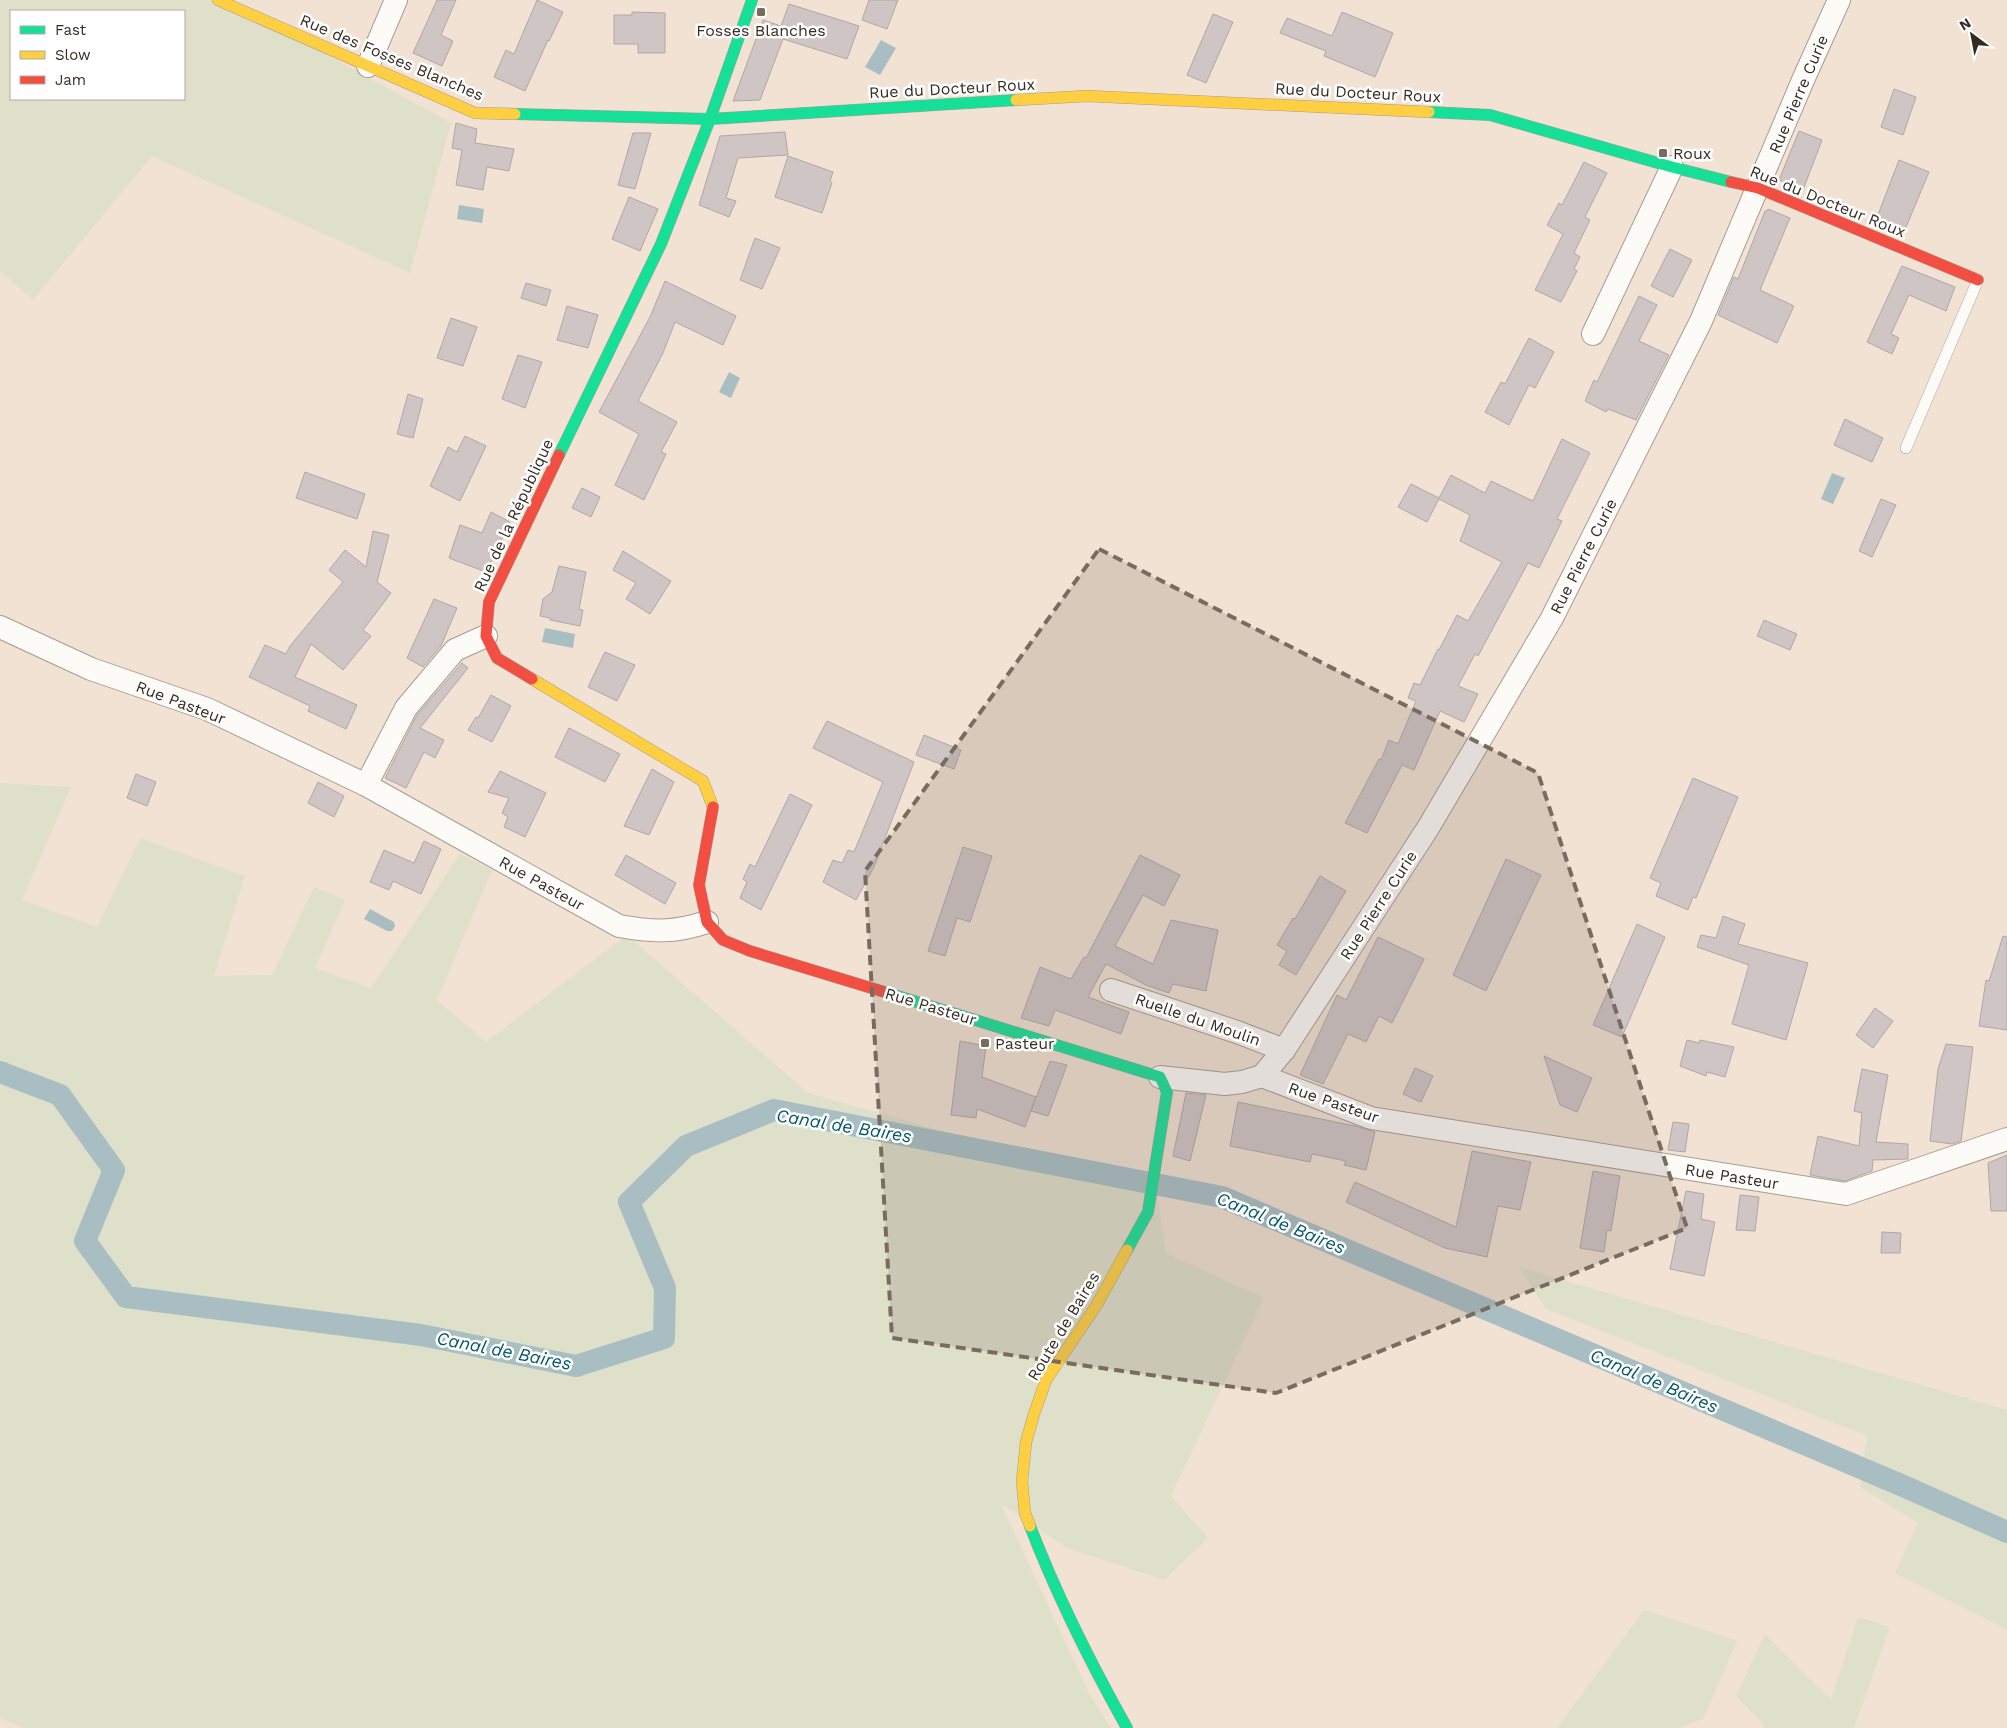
<svg xmlns="http://www.w3.org/2000/svg" width="2007" height="1728" viewBox="0 0 2007 1728" font-family="'Work Sans',sans-serif">
  <rect width="100%" height="100%" fill="#f2e2d3"/>
  <g fill="#dfe0ca" fill-rule="evenodd">
    <path d="M0,0H228L451,123L410,273L152,156L33,300L0,271ZM11,11H184V99H11Z"/>
    <path d="M0,783L71,787L22,900L97,927L140,838L245,876L214,976L272,975L314,887L345,900L315,968L371,988L460,854L492,870L437,1000L486,1042L627,935L808,1093L1157,1191L1166,1253L1264,1298L1171,1496L1208,1538L1164,1580L1067,1548L1001,1504L1090,1695L1111,1728H23L0,1718Z"/>
    <path d="M1519,1267L2007,1410V1630L1895,1573L1918,1523L1860,1487L1867,1436L1546,1309Z"/>
    <path d="M1644,1610L1737,1641L1703,1719L1679,1728H1557Z"/>
    <path d="M1858,1617L1890,1627L1854,1728H1763V1724L1736,1696L1765,1634L1831,1699Z"/>
  </g>
  <g fill="#a8bec3">
    <path d="M881,40L896,48L880,75L865,67Z"/>
    <path d="M459,205L484,209L482,223L457,219Z"/>
    <path d="M729,372L740,378L731,398L719,392Z"/>
    <path d="M1832,473L1845,478L1833,504L1821,499Z"/>
    <path d="M545,628L575,634L573,648L542,642Z"/>
    <path d="M370,909L394,922L395,926L392,931H387L364,919Z"/>
  </g>
  <g fill="none" stroke-linecap="round" stroke-linejoin="round">
    <path stroke="#a8bec3" stroke-width="22" d="M0,1072L60,1095L114,1170L85,1241L126,1297L421,1335L576,1366L664,1338L665,1288L629,1202L686,1146L774,1110L1222,1197L1901,1485L2007,1532"/>
  </g>
  <g fill="#cfc5c5" stroke="#b0a7a5">
    <path d="M437,0H456L441,35L453,41L442,66L413,53Z"/>
    <path d="M537,0L563,12L549,41L548,40L525,91L494,77L506,50L514,54Z"/>
    <path d="M869,0H898L887,29L862,20Z"/>
    <path d="M789,4L859,26L847,59L783,39L760,100L733,101L763,20L781,26Z"/>
    <path d="M632,12L665,13V53H638V44H614V15H632Z"/>
    <path d="M1342,12L1393,33L1375,77L1324,56L1326,51L1280,33L1287,18L1332,36Z"/>
    <path d="M1213,14L1233,22L1206,83L1187,75Z"/>
    <path d="M1894,89L1916,97L1903,135L1881,127Z"/>
    <path d="M456,123L477,129L475,143L514,149L509,171L487,167L483,190L456,185L462,150L452,148Z"/>
    <path d="M1799,131L1822,140L1803,190L1779,180Z"/>
    <path d="M785,132L788,155L738,158L726,198L736,201L729,217L699,205L720,136Z"/>
    <path d="M633,133H651L635,189L618,185Z"/>
    <path d="M788,156L833,172L830,181L832,183L822,213L775,197Z"/>
    <path d="M1899,160L1929,172L1904,232L1876,220Z"/>
    <path d="M1584,162L1607,173L1585,217L1590,220L1574,253L1580,257L1574,269L1577,271L1561,302L1535,290L1563,234L1547,225L1559,203L1562,205Z"/>
    <path d="M629,197L658,209L640,251L612,239Z"/>
    <path d="M1768,209L1790,218L1760,290L1794,306L1777,343L1718,315L1734,277L1738,279L1765,211H1767Z"/>
    <path d="M755,238L780,248L762,289L740,280Z"/>
    <path d="M1670,249L1692,260L1673,297L1651,286Z"/>
    <path d="M1902,266L1955,287L1946,311L1909,295L1891,334L1899,338L1892,354L1867,342Z"/>
    <path d="M665,281L736,316L723,345L675,322L663,353L638,401L677,422L661,452L666,454L644,500L615,485L639,434L599,412L650,317Z"/>
    <path d="M526,283L551,290L546,306L521,298Z"/>
    <path d="M1639,296L1657,305L1639,341L1669,355L1636,420L1608,409L1606,412L1585,401L1594,380L1597,382Z"/>
    <path d="M567,306L598,315L588,348L557,340Z"/>
    <path d="M451,318L477,327L463,366L437,358Z"/>
    <path d="M1529,338L1554,352L1535,388L1529,385L1509,425L1485,412L1501,382L1505,384Z"/>
    <path d="M518,355L542,362L525,408L502,399Z"/>
    <path d="M408,394L423,399L413,438L397,434Z"/>
    <path d="M1845,419L1883,438L1872,462L1834,445Z"/>
    <path d="M465,436L486,446L460,501L430,486L448,447L457,452Z"/>
    <path d="M1562,439L1590,453L1557,519L1562,521L1539,568L1528,563L1478,656L1475,654L1458,686L1478,694L1464,722L1440,711L1414,770L1402,765L1367,833L1345,823L1379,759L1381,760L1389,740L1398,744L1416,701L1408,698L1414,683L1420,685L1438,649L1439,650L1457,615L1468,621L1502,562L1460,541L1470,515L1439,499L1427,522L1398,507L1411,484L1439,498L1451,475L1485,493L1491,481L1533,501Z"/>
    <path d="M305,472L365,494L357,519L296,498Z"/>
    <path d="M582,488L600,497L591,517L572,508Z"/>
    <path d="M1881,499L1896,505L1872,557L1859,551Z"/>
    <path d="M491,512L510,522L486,572L449,558L460,525L482,533Z"/>
    <path d="M373,531L389,535L377,582L391,593L363,630L371,636L343,670L311,644L295,677L357,705L346,729L308,711L310,706L249,677L265,645L286,654L290,646L343,582L329,570L345,550L366,567Z"/>
    <path d="M623,551L671,581L650,614L626,599L636,583L613,570Z"/>
    <path d="M559,566L586,572L579,609L583,610L580,626L550,620V618L540,616L543,599L552,592Z"/>
    <path d="M434,599L457,608L441,646L423,667L407,658Z"/>
    <path d="M1764,620L1797,634L1790,650L1757,636Z"/>
    <path d="M605,652L635,665L617,701L588,687Z"/>
    <path d="M462,663L468,668L420,728L444,740L435,758L424,752L406,788L385,778L417,715Z"/>
    <path d="M491,695L511,706L492,742L468,730L476,717L478,718Z"/>
    <path d="M827,721L914,762L874,867L856,900L823,882L833,860L842,863L848,850L854,852L883,782L813,748Z"/>
    <path d="M569,728L620,754L605,782L555,757Z"/>
    <path d="M924,735L961,750L954,769L916,755Z"/>
    <path d="M652,769L674,782L649,835L624,826Z"/>
    <path d="M500,771L546,793L525,837L504,827L508,817L502,813L509,798L488,792Z"/>
    <path d="M136,774L156,782L147,806L127,798Z"/>
    <path d="M1693,778L1738,797L1696,898L1693,897L1688,910L1656,896L1661,883L1650,878Z"/>
    <path d="M318,782L344,796L334,817L308,803Z"/>
    <path d="M790,794L812,805L761,910L740,898L747,882L743,879L750,864L755,867Z"/>
    <path d="M424,841L441,849L421,894L393,881L389,890L370,882L384,850L414,863Z"/>
    <path d="M963,847L992,856L970,922L957,918L945,956L928,951Z"/>
    <path d="M626,855L676,883L665,904L615,875Z"/>
    <path d="M1140,855L1180,875L1164,906L1143,895L1115,946L1153,964L1171,920L1218,930L1206,991L1173,984L1169,993L1146,985L1106,964L1088,997L1129,1012L1121,1034L1055,1010L1049,1026L1021,1018L1040,967L1071,979L1084,957L1086,958Z"/>
    <path d="M1506,859L1541,875L1486,991L1453,975Z"/>
    <path d="M1320,876L1346,891L1296,975L1279,965L1287,951L1277,945L1293,918L1295,919Z"/>
    <path d="M1723,916L1745,924L1738,944L1808,963L1786,1040L1732,1024L1749,965L1697,947L1701,935L1716,938Z"/>
    <path d="M1637,924L1665,937L1622,1037L1593,1025Z"/>
    <path d="M2003,936L2007,937V1030L1979,1026L1986,980L1989,981Z"/>
    <path d="M1378,937L1424,959L1392,1023L1379,1016L1366,1042L1348,1034L1323,1084L1300,1075L1337,995L1346,1000Z"/>
    <path d="M1875,1008L1893,1021L1873,1048L1856,1035Z"/>
    <path d="M1687,1040L1699,1043L1700,1040L1734,1047L1725,1077L1707,1072L1706,1076L1680,1066Z"/>
    <path d="M960,1041L986,1046L982,1077L1036,1097L1025,1127L977,1109L976,1118L951,1115Z"/>
    <path d="M1946,1044L1973,1047L1961,1141L1952,1144L1930,1141L1938,1069Z"/>
    <path d="M1544,1056L1592,1078L1577,1112L1560,1105Z"/>
    <path d="M1050,1061L1067,1065L1048,1116L1031,1111Z"/>
    <path d="M1415,1068L1433,1076L1421,1102L1403,1094Z"/>
    <path d="M1862,1069L1888,1075L1876,1142L1908,1144V1159L1873,1160L1872,1171L1845,1181L1810,1175L1818,1136L1859,1146L1862,1113L1854,1111Z"/>
    <path d="M1186,1093L1206,1095L1190,1161L1173,1156Z"/>
    <path d="M1238,1102L1355,1126L1375,1132L1366,1170L1344,1165L1346,1161L1312,1154L1310,1162L1230,1146Z"/>
    <path d="M1673,1122L1689,1124L1685,1152L1668,1150Z"/>
    <path d="M1472,1151L1531,1162L1520,1210L1498,1206L1487,1257L1445,1248L1346,1202L1355,1182L1456,1227Z"/>
    <path d="M2007,1155V1211H1991L1988,1163Z"/>
    <path d="M1593,1171L1620,1176L1611,1231L1607,1230L1604,1252L1580,1248Z"/>
    <path d="M1686,1191L1704,1194L1701,1219L1715,1222L1704,1276L1670,1269Z"/>
    <path d="M1740,1195L1759,1197L1755,1231L1736,1230Z"/>
    <path d="M1882,1232L1901,1233L1900,1253H1881Z"/>
  </g>
  <g fill="none" stroke-linecap="round" stroke-linejoin="round">
    <g stroke="#a89c90" stroke-width="12">
      <path id="lane" d="M1906,448L1978,280"/>
    </g>
    <g stroke="#a89c90" stroke-width="24">
      <g id="street">
        <path d="M368,66L396,0"/>
        <path d="M1593,334L1672,167"/>
        <path d="M0,627L91,669L207,709L366,785L619,926C653,932 674,933 707,922"/>
        <path d="M366,785L406,708L455,650L486,636"/>
        <path d="M1111,990L1237,1032L1284,1050"/>
        <path d="M1262,1076L1284,1050L1428,828L1552,618L1701,321L1803,80L1839,0"/>
        <path d="M1160,1077L1225,1084L1242,1082L1262,1076L1371,1118L1846,1194L2007,1139"/>
      </g>
    </g>
    <g stroke="#a89c90" stroke-width="12">
      <g id="fast">
        <path d="M1429,112L1490,115L1672,167L1731,182"/>
        <path d="M515,114L710,119L1016,100"/>
        <path d="M559,455L661,244L710,119L752,0"/>
        <path d="M891,994L1160,1077L1167,1092L1148,1212L1127,1250"/>
        <path d="M1030,1526C1057,1596 1090,1662 1127,1728"/>
      </g>
    </g>
    <g stroke="#a89c90" stroke-width="12">
      <g id="slow">
        <path d="M218,0L475,113L515,114"/>
        <path d="M1016,100L1087,96L1429,112"/>
        <path d="M532,679L703,781L713,807"/>
        <path d="M1030,1526L1025,1513L1022,1482L1026,1442L1034,1414L1046,1380L1096,1306L1127,1250"/>
      </g>
    </g>
    <g stroke="#a89c90" stroke-width="12">
      <g id="jam">
        <path d="M1731,182L1758,188L1978,280"/>
        <path d="M532,679L497,658L486,636L489,602L559,455"/>
        <path d="M713,807L699,885L707,922L723,940L750,951L891,994"/>
      </g>
    </g>
    <use href="#lane" stroke="#fdfbf8" stroke-width="11"/>
    <use href="#street" stroke="#fdfbf8" stroke-width="22"/>
    <use href="#fast" stroke="#16e098" stroke-width="11"/>
    <use href="#slow" stroke="#ffcf43" stroke-width="11"/>
    <use href="#jam" stroke="#f24e42" stroke-width="11"/>
  </g>
  <path fill="#786b5f" fill-opacity="0.2" stroke="#786b5f" stroke-width="4" stroke-dasharray="10 6" stroke-linejoin="round" d="M1099,549L1538,773L1687,1228L1276,1393L892,1338L865,871Z"/>
  <g fill="#786b5f" stroke="#fff" stroke-width="2">
    <rect x="756" y="7" width="10" height="10" rx="2.5"/>
    <rect x="1658" y="148" width="10" height="10" rx="2.5"/>
    <rect x="980" y="1038" width="10" height="10" rx="2.5"/>
  </g>
  <g text-anchor="middle" stroke-width="5" stroke-linejoin="round" paint-order="stroke">
    <g font-size="16" fill="#362b21" stroke="#fff" text-anchor="start">
      <text x="761" y="36" text-anchor="middle">Fosses Blanches</text>
      <text x="1673" y="159">Roux</text>
      <text x="995" y="1049">Pasteur</text>
    </g>
    <g font-size="16" fill="#362b21" stroke="#fff">
      <text transform="translate(392 57) rotate(23)" y="6">Rue des Fosses Blanches</text>
      <text transform="translate(952 88) rotate(-3)" y="6">Rue du Docteur Roux</text>
      <text transform="translate(1358 92) rotate(3)" y="6">Rue du Docteur Roux</text>
      <text transform="translate(1798 94) rotate(-67)" y="6">Rue Pierre Curie</text>
      <text transform="translate(1828 201) rotate(22)" y="6">Rue du Docteur Roux</text>
      <text transform="translate(513 515) rotate(-65)" y="6">Rue de la République</text>
      <text transform="translate(1583 556) rotate(-63)" y="6">Rue Pierre Curie</text>
      <text transform="translate(181 702) rotate(21)" y="6">Rue Pasteur</text>
      <text transform="translate(542 883) rotate(29)" y="6">Rue Pasteur</text>
      <text transform="translate(1378 905) rotate(-57)" y="6">Rue Pierre Curie</text>
      <text transform="translate(931 1006) rotate(17)" y="6">Rue Pasteur</text>
      <text transform="translate(1198 1019) rotate(19)" y="6">Ruelle du Moulin</text>
      <text transform="translate(1334 1102) rotate(19)" y="6">Rue Pasteur</text>
      <text transform="translate(1732 1176) rotate(9)" y="6">Rue Pasteur</text>
      <text transform="translate(1063 1326) rotate(-59)" y="6">Route de Baires</text>
    </g>
    <g font-size="18" font-style="italic" fill="#00576a" stroke="#fff">
      <text transform="translate(844 1126) rotate(9)" y="6">Canal de Baires</text>
      <text transform="translate(1281 1223) rotate(22)" y="6">Canal de Baires</text>
      <text transform="translate(504 1351) rotate(11)" y="6">Canal de Baires</text>
      <text transform="translate(1654 1381) rotate(23)" y="6">Canal de Baires</text>
    </g>
  </g>
  <rect x="10" y="10" width="175" height="90" fill="#ffffff" stroke="#afaaa6"/>
  <rect x="20" y="26" width="25" height="8" fill="#16e098" stroke="#afaaa6"/>
  <text x="55" y="35" font-size="15" fill="#362b21">Fast</text>
  <rect x="20" y="51" width="25" height="8" fill="#ffcf43" stroke="#afaaa6"/>
  <text x="55" y="60" font-size="15" fill="#362b21">Slow</text>
  <rect x="20" y="76" width="25" height="8" fill="#f24e42" stroke="#afaaa6"/>
  <text x="55" y="85" font-size="15" fill="#362b21">Jam</text>
  <g transform="translate(1972 35) rotate(328)" stroke="#ffffff" stroke-width="4" paint-order="stroke">
  <path d="M0-4L9 19L0 12L-9 19Z" fill="#362b21"/>
  <text y="-8" font-size="14" font-weight="bold" text-anchor="middle" fill="#362b21">N</text>
  </g>
</svg>
